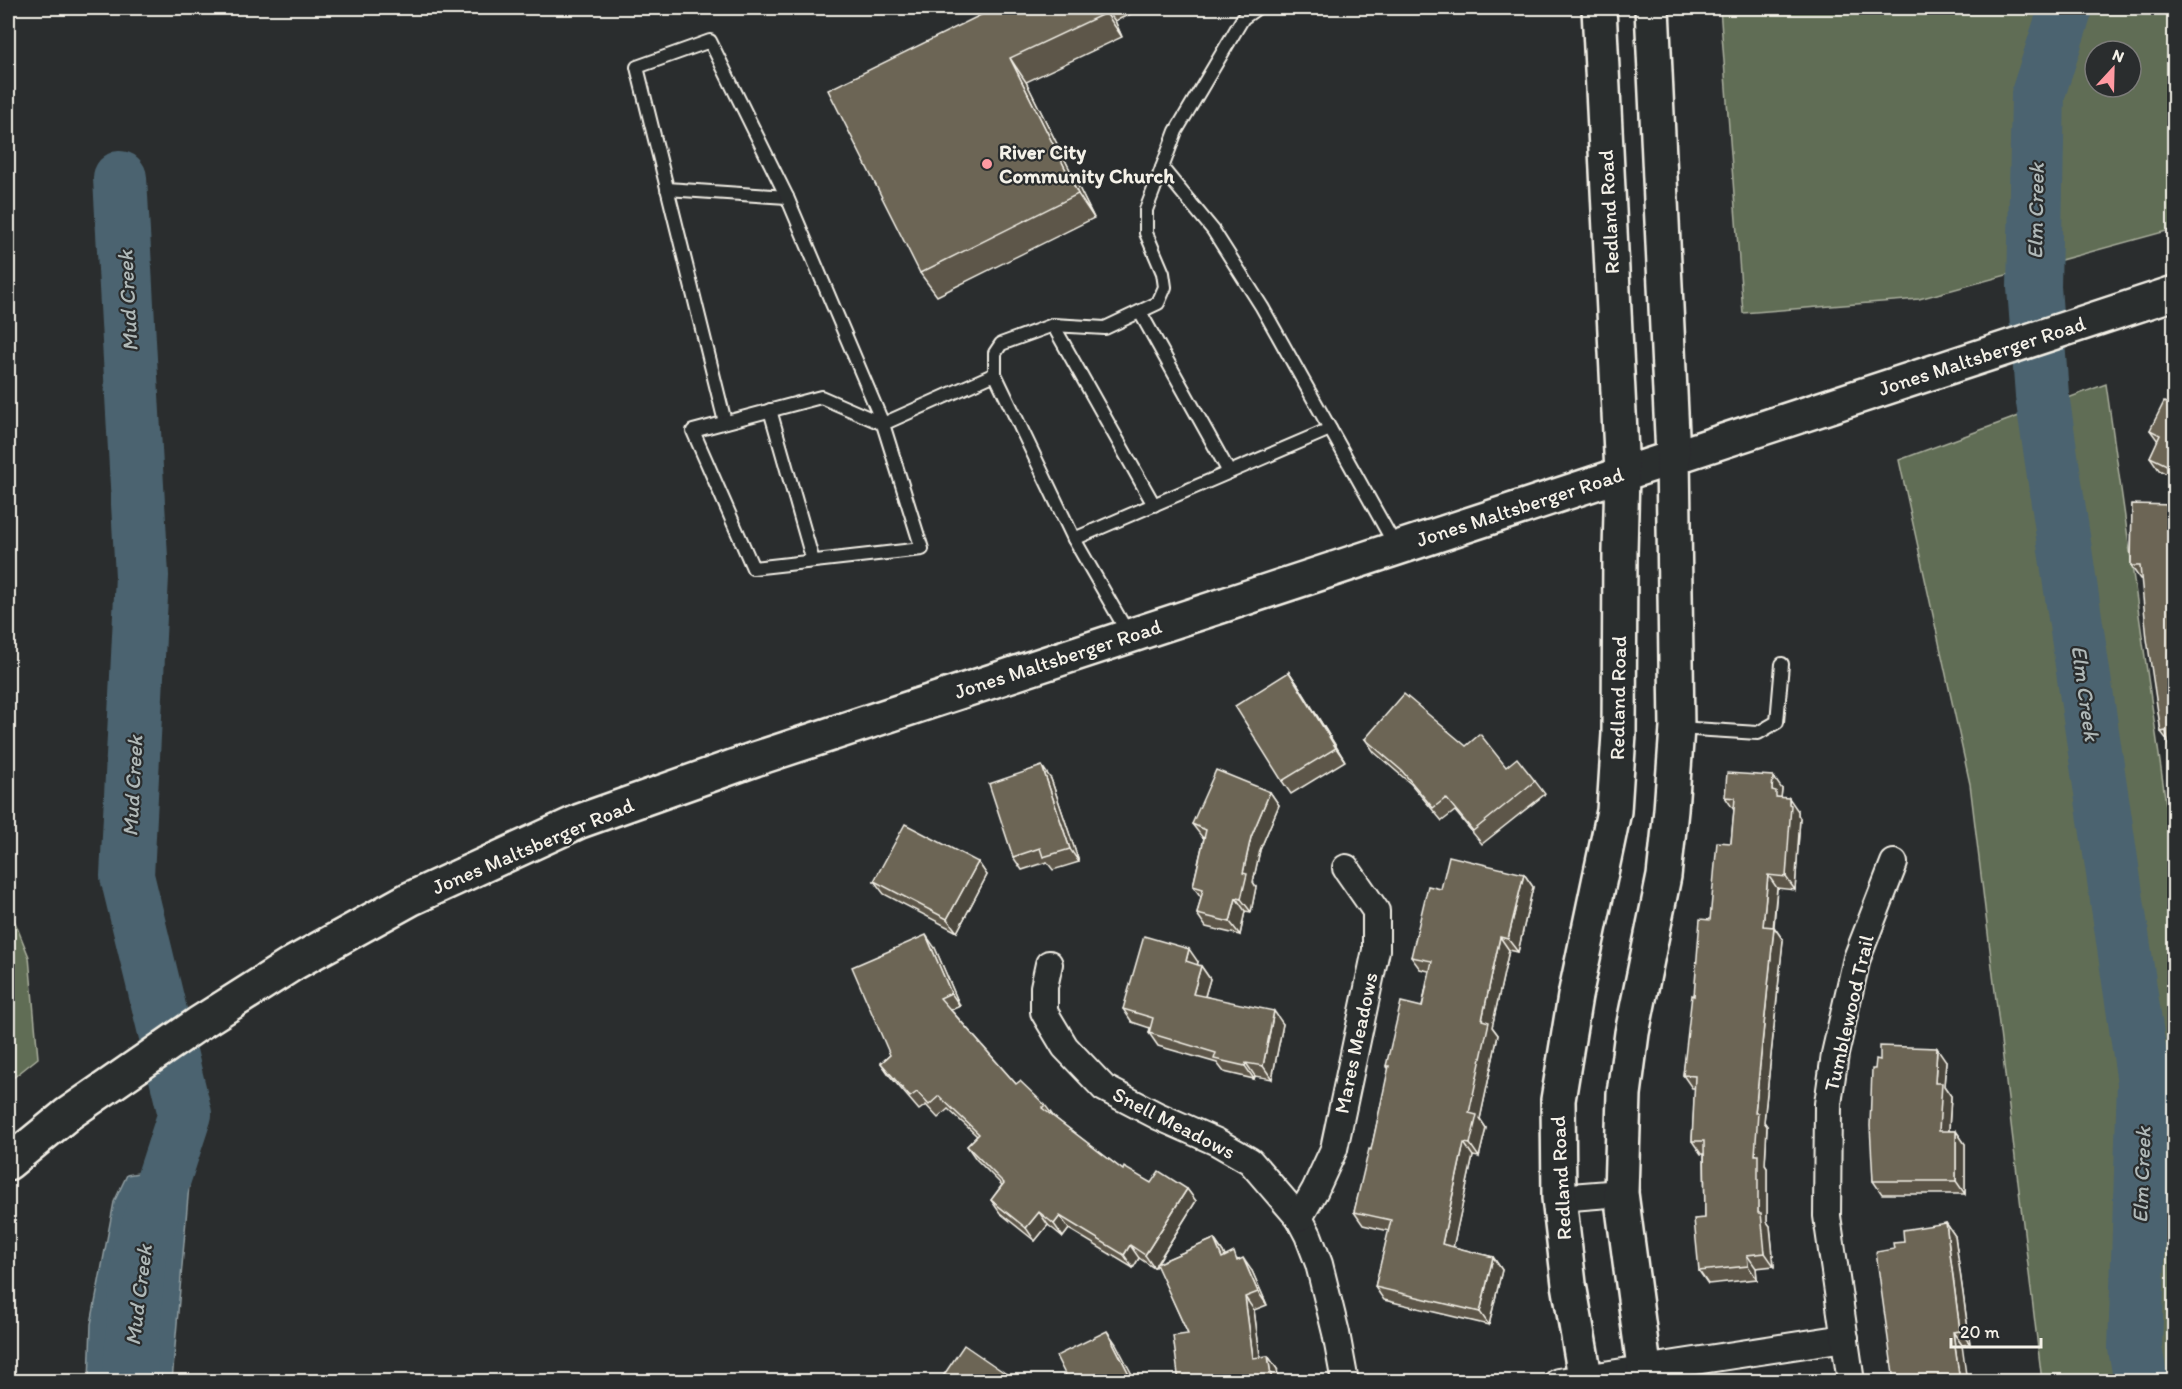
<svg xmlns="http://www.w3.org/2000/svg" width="2182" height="1389" viewBox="0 0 2182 1389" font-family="Itim,sans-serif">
  <rect width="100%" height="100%" fill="#2a2d2e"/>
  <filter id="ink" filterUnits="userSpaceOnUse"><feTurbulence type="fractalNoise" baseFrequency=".0167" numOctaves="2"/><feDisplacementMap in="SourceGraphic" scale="12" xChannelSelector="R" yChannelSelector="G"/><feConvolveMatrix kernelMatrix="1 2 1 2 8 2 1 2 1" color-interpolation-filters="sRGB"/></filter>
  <g filter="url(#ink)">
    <g fill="#616d54" stroke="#aaaf9e" stroke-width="1.5" fill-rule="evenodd">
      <path d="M1720,8H2174V229L1919,299L1743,313ZM2095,51H2131V87H2095Z"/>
      <path d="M2106,384L2174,860V1381H2042L1970,784L1899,460Z"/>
      <path d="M8,905L29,957L38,1058L8,1082Z"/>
    </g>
    <path fill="#4b6470" stroke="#8f9ca0" stroke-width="1.5" d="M184,1165L189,1185L172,1381H89L91,1324L114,1202L127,1175Z"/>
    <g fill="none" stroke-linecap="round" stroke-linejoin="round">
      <g stroke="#4b6470" stroke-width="54">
        <path d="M2066,8L2038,94L2034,287L2042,395L2144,1082L2135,1348L2141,1382"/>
        <path d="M120,178L142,576L127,876L185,1114L139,1254L129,1382"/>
      </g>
      <g stroke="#f4f1e8" stroke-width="16">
        <g id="lane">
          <path d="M1162,168L1213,230L1262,307L1396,547"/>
          <path d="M667,189L787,197"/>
          <path d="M1140,312L1229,472"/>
          <path d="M1053,325L1154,505"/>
          <path d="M770,410L813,561"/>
          <path d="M725,422L637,67L710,41L787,197L883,424"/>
          <path d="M883,424L821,397L693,431L753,568L922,549L883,424L995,374"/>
          <path d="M1074,539L1330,429"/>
          <path d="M1129,635L1074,539L995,374V353L1001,344L1053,325L1105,328L1158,303L1165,287L1163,273L1146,233V210L1176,131L1243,18L1257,8"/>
          <path d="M1678,728L1758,733L1777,722L1782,664"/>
        </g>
      </g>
      <g stroke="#f4f1e8" stroke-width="30">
        <g id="street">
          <path d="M1049,964L1044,987V1012L1065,1047L1104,1088L1158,1116L1217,1142L1250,1161L1299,1218L1308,1235L1319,1264L1336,1333L1345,1382"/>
          <path d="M1559,1198L1621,1193"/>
          <path d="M1299,1218L1315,1190L1334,1149L1376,950V911L1346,868"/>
          <path d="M1558,1382L1845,1338"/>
          <path d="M1851,1382L1827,1216L1828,1104L1835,1054L1857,958L1894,863"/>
        </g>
      </g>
      <g stroke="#f4f1e8" stroke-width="38">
        <g id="secondary">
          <path d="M8,1163L68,1114L198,1024L294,963L410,899L580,821L755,759L2174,293"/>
          <path d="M1586,1382L1569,1284L1559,1198L1558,1100L1575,996L1614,811L1619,734L1620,552L1622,473L1599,8"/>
          <path d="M1646,1382L1621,1193L1624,1094L1632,1033L1664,876L1671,810L1677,728L1673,456L1652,8"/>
        </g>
      </g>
      <use href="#lane" stroke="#2a2d2e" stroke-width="12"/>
      <use href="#street" stroke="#2a2d2e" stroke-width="26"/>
      <use href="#secondary" stroke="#2a2d2e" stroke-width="33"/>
    </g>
    <g fill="#5d5749" stroke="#f4f1e8" stroke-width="1.5">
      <path d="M995,8H1144L1115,21L1122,37L1026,82L1094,218L937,296L920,273Z"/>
      <path d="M2175,407V478L2159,470L2150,457L2158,441L2150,430Z"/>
      <path d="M2132,504L2168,741L2161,732L2142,579H2140L2131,566Z"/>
      <path d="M1289,672L1298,685L1345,761L1291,794L1282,781Z"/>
      <path d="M1365,739L1506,767L1535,781L1545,794L1482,844L1455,811L1442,821L1411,784L1374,752Z"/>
      <path d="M1051,779L1079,862L1053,870L1047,862L1022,870L1013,857Z"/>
      <path d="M1782,789L1781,798L1798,811V815L1800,818L1795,890L1777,888L1774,927L1783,940L1764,1122L1767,1126L1765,1165L1767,1168V1222L1770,1226L1774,1266L1756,1268L1757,1279L1708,1284L1699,1271L1705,1218L1704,1154H1701L1692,1141L1695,1088H1692L1683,1075L1694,996L1710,920L1731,843L1734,810L1725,797Z"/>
      <path d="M1270,792L1279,805L1260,850L1253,882L1256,887L1251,912L1245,911L1240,935L1206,927L1197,914L1201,897L1193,886L1204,838L1202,837L1192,824Z"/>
      <path d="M978,862L987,875L957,932L884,894L874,881Z"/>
      <path d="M1524,874L1533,887L1518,952L1509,950L1492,1027L1498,1035L1480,1119L1486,1128L1479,1157L1473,1156L1453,1247L1493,1257L1502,1270L1489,1325L1384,1300L1375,1287L1389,1231L1363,1225L1354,1212L1371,1150L1389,1069L1386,1066L1422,1007L1429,971L1420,969L1411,957L1441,889Z"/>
      <path d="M935,948L960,1006L951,1010L1016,1084L1045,1105L1054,1117L1123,1170L1151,1183L1187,1189L1196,1201L1157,1264L1214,1239L1223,1252L1225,1256L1239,1260L1252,1271L1267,1305L1254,1310L1260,1357L1268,1356L1277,1369L1188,1334L1157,1265L1154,1268L1139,1258L1133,1268L1069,1229L1063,1237L1048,1225L1035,1241L1000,1213L991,1200L1002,1185L976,1159L967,1146L977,1136L948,1109L938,1118L926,1105L919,1110L890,1076L881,1063L890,1055Z"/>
      <path d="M1198,962L1197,965L1201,966L1210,979L1205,996L1283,1024L1272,1079L1255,1076L1254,1079L1224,1072L1217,1063L1158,1046L1149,1033L1150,1028L1132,1022L1123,1009Z"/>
      <path d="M1880,1060L1946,1061L1944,1086L1951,1096L1949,1131H1956L1965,1144V1194H1882L1873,1181L1875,1069Z"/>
      <path d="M1946,1223L1955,1236L1970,1344L1962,1345L1894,1249L1904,1242Z"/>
    </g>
    <g fill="#4c473c" stroke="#f4f1e8" stroke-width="1.5">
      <path d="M1103,8H1105L1115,21L1122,37L1106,13Z"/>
      <path d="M1010,58L1026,82L1094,218L1078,194Z"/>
      <path d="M1289,672L1298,685L1345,761L1336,748Z"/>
      <path d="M1042,766L1051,779L1079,862L1070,849Z"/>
      <path d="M1773,776L1782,789L1781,798L1776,797L1772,790Z"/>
      <path d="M1270,792L1279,805L1260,850L1253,882L1256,887L1251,912L1241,899L1243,873L1251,837Z"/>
      <path d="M1789,798L1798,811V815L1800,818L1795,890L1786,877Z"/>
      <path d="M978,862L987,875L957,932L947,919Z"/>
      <path d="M1524,874L1533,887L1518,952L1508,939Z"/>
      <path d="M1768,875L1777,888L1772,939L1763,926Z"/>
      <path d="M1236,898L1245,911L1240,935L1230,922Z"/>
      <path d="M1774,927L1783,940L1764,1122L1767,1126L1765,1165L1767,1168V1222L1770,1226L1774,1266L1765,1253L1758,1213L1755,1155V1113Z"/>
      <path d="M926,935L935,948L960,1006L951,993Z"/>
      <path d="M1500,937L1509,950L1492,1027L1498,1035L1480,1119L1486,1128L1479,1157L1470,1144L1469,1113L1482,1020Z"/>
      <path d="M1189,949L1198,962L1195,974L1186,961Z"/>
      <path d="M1201,966L1210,979L1202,1006L1193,994Z"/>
      <path d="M1274,1011L1283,1024L1272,1079L1263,1066Z"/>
      <path d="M1937,1048L1946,1061L1944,1086L1951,1096L1948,1144L1939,1131L1935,1083Z"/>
      <path d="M1246,1063L1255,1076L1254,1079L1245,1066Z"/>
      <path d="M1956,1131L1965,1144V1194L1956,1181Z"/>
      <path d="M1464,1143L1473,1156L1451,1257L1442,1244Z"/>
      <path d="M1187,1189L1196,1201L1154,1268L1145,1255Z"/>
      <path d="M1039,1212L1048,1225L1035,1241L1026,1228Z"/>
      <path d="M1060,1216L1069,1229L1063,1237L1054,1224Z"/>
      <path d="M1946,1223L1955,1236L1970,1344L1960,1331Z"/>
      <path d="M1214,1239L1223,1252L1231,1271L1222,1258Z"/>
      <path d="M1130,1245L1139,1258L1133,1268L1124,1255Z"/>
      <path d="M1747,1255L1756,1268L1757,1279L1748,1266Z"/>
      <path d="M1493,1257L1502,1270L1489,1325L1480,1312Z"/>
      <path d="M1243,1258L1252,1271L1267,1305L1258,1292Z"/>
      <path d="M1245,1297L1254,1310L1262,1371L1253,1358Z"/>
      <path d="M1107,1331L1116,1344L1136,1382H1133Z"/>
      <path d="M1953,1332L1962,1345L1967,1382H1960Z"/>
      <path d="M1268,1356L1277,1369L1279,1382H1272Z"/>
    </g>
    <g fill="#6c6555" stroke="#f4f1e8" stroke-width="1.5">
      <path d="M995,8H1103L1106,13L1010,58L1078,194L920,273L828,90Z"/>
      <path d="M2164,402L2175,407V469L2150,457L2160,435L2150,430Z"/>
      <path d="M2132,504L2175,505V784L2166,731L2161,732L2147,639L2140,566H2131Z"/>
      <path d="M1289,672L1336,748L1282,781L1235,706Z"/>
      <path d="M1404,694L1466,746L1480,734L1506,767L1517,758L1535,781L1473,831L1446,798L1433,808L1402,771L1365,739Z"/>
      <path d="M1042,766L1070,849L1043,857L1040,848L1013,857L989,784Z"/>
      <path d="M1216,770L1270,792L1251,837L1243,873L1247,874L1241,899L1236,898L1230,922L1197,914L1203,889L1193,886L1206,830L1192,824Z"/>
      <path d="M1727,773L1773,776L1772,790L1776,791V797L1789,798V804L1791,805L1786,877L1768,875L1763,926L1774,927L1755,1113H1758L1755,1155H1758V1213H1761L1765,1253L1747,1255L1748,1266L1699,1271L1694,1219L1705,1218L1704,1141H1692L1695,1076L1683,1075L1692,995L1694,996L1700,919L1710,920L1717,842L1731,843L1735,798L1725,797Z"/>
      <path d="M2170,817H2175V846Z"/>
      <path d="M905,824L978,862L947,919L874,881Z"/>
      <path d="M1449,856L1524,874L1508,939L1500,937L1482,1020L1489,1022L1469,1113L1477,1115L1470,1144L1464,1143L1442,1244L1493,1257L1480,1312L1375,1287L1391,1220L1354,1212L1369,1149L1371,1150L1389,1066H1386L1401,1002L1422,1007L1432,961L1411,957L1428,886L1441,889Z"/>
      <path d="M926,935L951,993L940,998L1016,1084L1020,1081L1045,1105L1042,1108L1123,1170L1124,1167L1151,1183L1159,1171L1187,1189L1145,1255L1130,1245L1124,1255L1060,1216L1054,1224L1039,1212L1026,1228L991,1200L1004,1183L967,1146L979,1134L939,1096L929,1105L917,1092L910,1097L881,1063L890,1055L852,967Z"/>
      <path d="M1144,936L1189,949L1186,961L1201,966L1193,994L1274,1011L1263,1066L1246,1063L1245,1066L1214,1059L1216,1053L1149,1033L1153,1018L1123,1009Z"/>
      <path d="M1880,1046L1937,1048L1935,1083H1942L1939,1131H1956V1181H1873L1870,1126L1872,1069H1875L1876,1059L1880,1060Z"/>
      <path d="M1946,1223L1960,1331L1953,1332L1960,1382H1894L1876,1252L1894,1249L1893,1243L1904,1242L1903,1230Z"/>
      <path d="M1214,1239L1222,1258L1234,1252L1237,1261L1243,1258L1258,1292L1245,1297L1253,1358L1268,1356L1272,1382H1179L1173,1336L1188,1334L1156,1264Z"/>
      <path d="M1107,1331L1133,1382H1069L1056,1356Z"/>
      <path d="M964,1345L1018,1382H939Z"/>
    </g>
  </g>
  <circle fill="#ff9aa2" stroke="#2a2d2e" stroke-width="2" cx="987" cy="164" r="6"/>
  <g text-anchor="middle" stroke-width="4.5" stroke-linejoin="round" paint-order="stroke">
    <g font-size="21" font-weight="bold" fill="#f4f1e8" stroke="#2a2d2e" text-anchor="start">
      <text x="999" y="159">River City<tspan x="999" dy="24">Community Church</tspan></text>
    </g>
    <g font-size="21" fill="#f4f1e8" stroke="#2a2d2e">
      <text transform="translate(1609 212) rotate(-93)" y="7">Redland Road</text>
      <text transform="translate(1982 356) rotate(-18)" y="7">Jones Maltsberger Road</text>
      <text transform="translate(1520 507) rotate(-18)" y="7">Jones Maltsberger Road</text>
      <text transform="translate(1058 659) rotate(-18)" y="7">Jones Maltsberger Road</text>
      <text transform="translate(1618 698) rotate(-89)" y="7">Redland Road</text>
      <text transform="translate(533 846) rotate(-23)" y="7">Jones Maltsberger Road</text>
      <text transform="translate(1849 1013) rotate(-77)" y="7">Tumblewood Trail</text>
      <text transform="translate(1356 1043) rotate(-78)" y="7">Mares Meadows</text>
      <text transform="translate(1174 1123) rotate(27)" y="7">Snell Meadows</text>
      <text transform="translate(1561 1178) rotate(-93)" y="7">Redland Road</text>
    </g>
    <g font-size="22" font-style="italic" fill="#b0b9b8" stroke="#2a2d2e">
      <text transform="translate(2035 211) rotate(-89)" y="8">Elm Creek</text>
      <text transform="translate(127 301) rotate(-93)" y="8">Mud Creek</text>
      <text transform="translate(2086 693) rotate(82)" y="8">Elm Creek</text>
      <text transform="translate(132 786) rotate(-87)" y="8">Mud Creek</text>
      <text transform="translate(2141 1175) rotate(-88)" y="8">Elm Creek</text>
      <text transform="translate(138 1295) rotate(-83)" y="8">Mud Creek</text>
    </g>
  </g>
  <rect width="2182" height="1389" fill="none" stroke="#2a2d2e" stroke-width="30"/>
  <rect x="15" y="15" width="2152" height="1359" fill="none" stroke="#f4f1e8" stroke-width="2" filter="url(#ink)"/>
  <g transform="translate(2113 69) rotate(22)"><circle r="28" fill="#2a2d2e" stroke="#7b7b78" stroke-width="1.5"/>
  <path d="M0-4.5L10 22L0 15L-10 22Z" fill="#ff9aa2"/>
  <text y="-9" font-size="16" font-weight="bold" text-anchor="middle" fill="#f4f1e8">N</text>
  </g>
  <path d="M1951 1338v9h90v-9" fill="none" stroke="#f4f1e8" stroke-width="3"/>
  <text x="1960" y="1338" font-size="18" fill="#f4f1e8" stroke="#2a2d2e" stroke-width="4.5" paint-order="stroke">20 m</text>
</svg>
